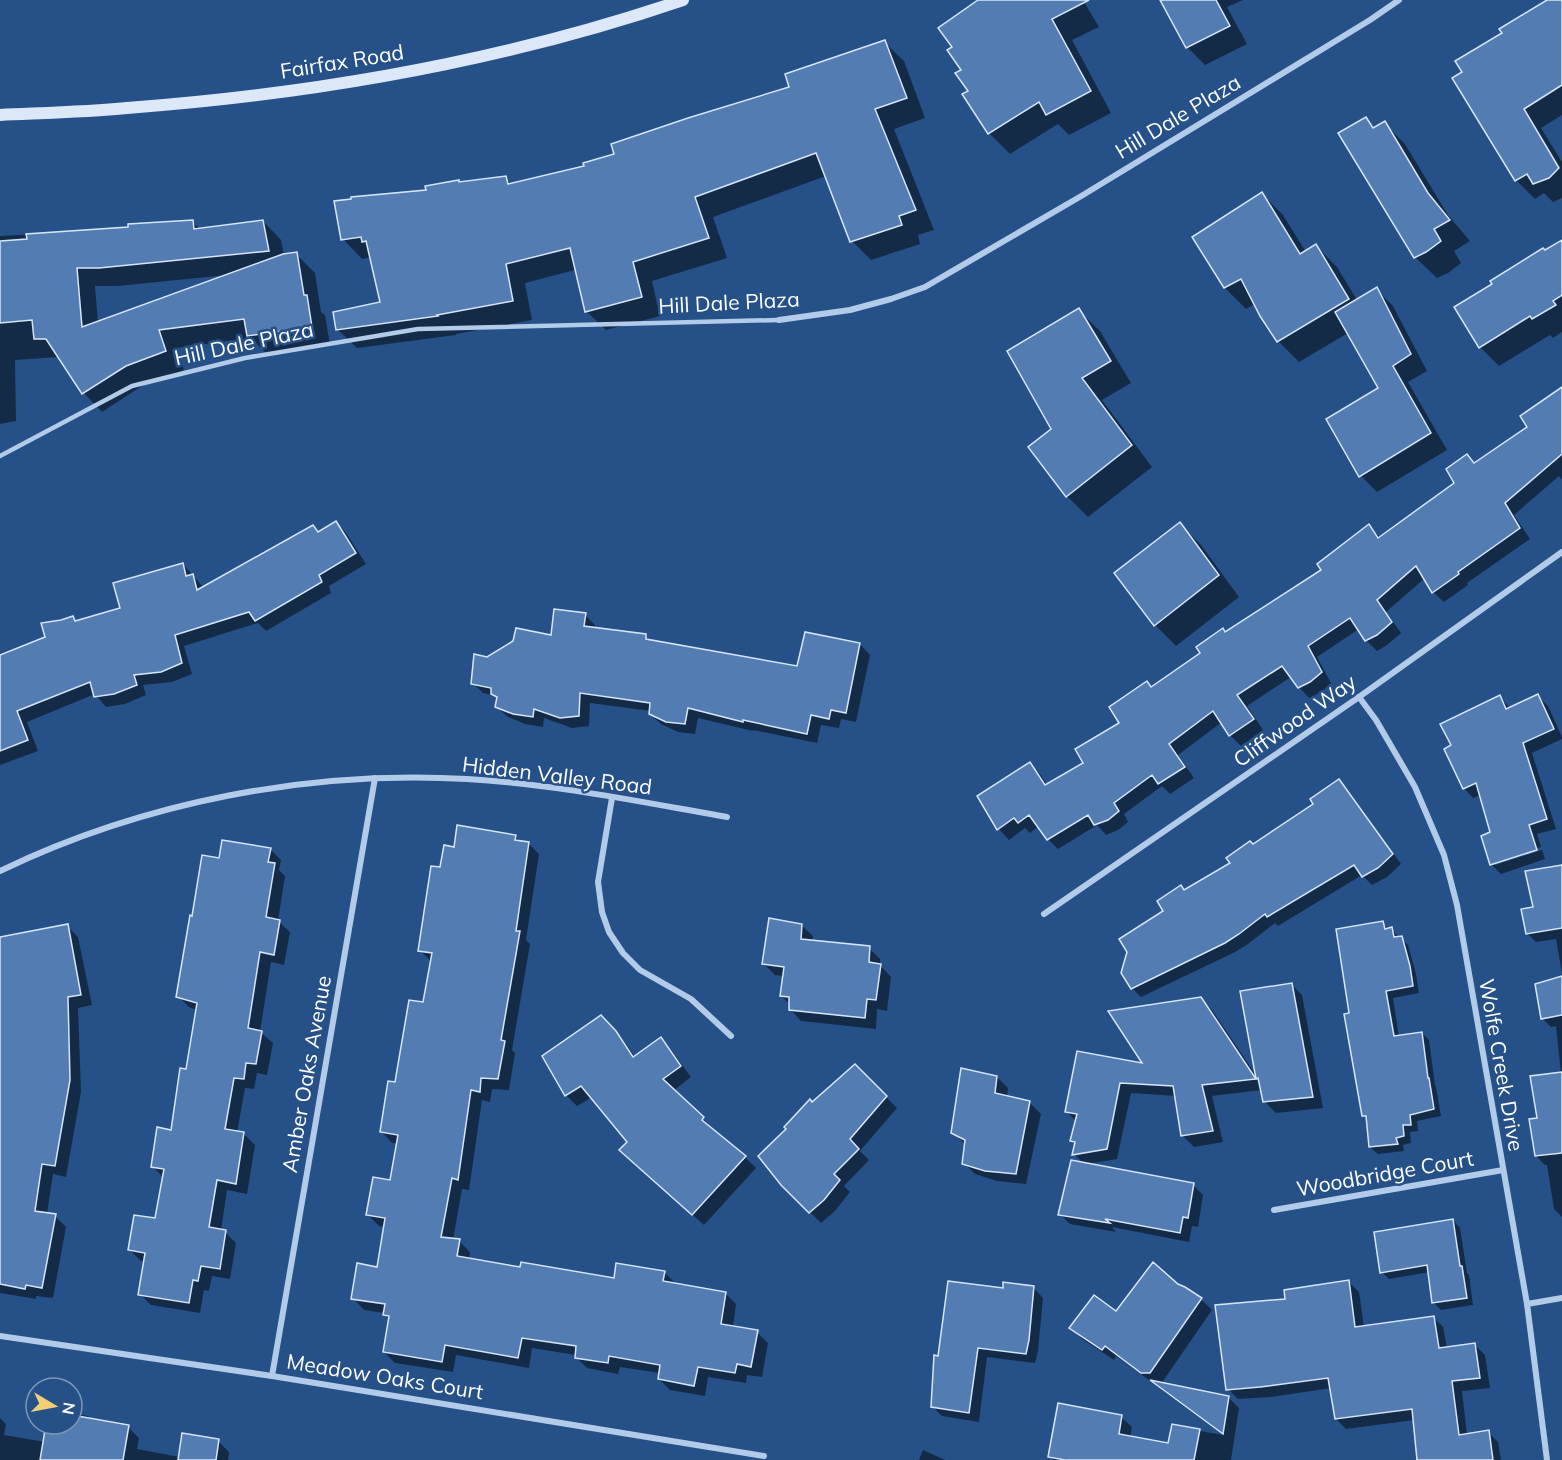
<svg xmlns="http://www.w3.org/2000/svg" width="1562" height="1460" viewBox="0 0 1562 1460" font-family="Mulish,sans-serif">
  <rect width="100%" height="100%" fill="#265188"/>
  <g fill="#0007" fill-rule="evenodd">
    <path d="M993,0H1083L1099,27L1072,40L1111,113L1069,135L1058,124L1010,154L989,133L970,91L963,70Z"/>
    <path d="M1162,0H1243L1227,7L1247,44L1205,65L1187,47Z"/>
    <path d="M1550,0H1562V115L1541,128L1562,162V198L1553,202L1544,193L1535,199L1516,180L1454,78L1464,72L1504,33Z"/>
    <path d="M884,42L904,61L925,118L894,129L934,230L918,235L920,244L871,260L852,241L826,176L713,217L727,258L652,281L660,316L606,330L586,311L575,270L525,283L532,320L456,334V335L357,348L337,329L381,303L372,257L362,259L343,239L428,192L460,184L505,178L512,185L586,167L791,88Z"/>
    <path d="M1366,119L1375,128L1384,123L1405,144L1448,215L1470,241L1454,251L1461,263L1448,273L1437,278L1415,257Z"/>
    <path d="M1262,194L1283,215L1306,252L1316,246L1337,267L1357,300L1376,289L1393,306L1427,371L1408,382L1447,450L1377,492L1361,476L1380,388L1348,333L1299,362L1278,341L1255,304L1246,309L1225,288L1194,237Z"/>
    <path d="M263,221L281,240L284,255L296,254L315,273L321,312L325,315L330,345L267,354L251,338L176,348L184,370L145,384L102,412L84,393L60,357L15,360L16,421L0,424V236L130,229L192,222L201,230ZM227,275L98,323L95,286H118Z"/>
    <path d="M1562,242V332L1553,338L1550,335L1499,366L1480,347L1545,252Z"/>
    <path d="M1078,310L1100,331L1131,383L1102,400L1152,467L1088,517L1067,496L1030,447L1053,429Z"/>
    <path d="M1562,389V480L1559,476L1514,515L1530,539L1467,583L1468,585L1444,602L1433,592L1425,578L1386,612L1401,633L1387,645L1377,651L1366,640L1359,629L1317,657L1331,683L1321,692L1309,698L1299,687L1291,677L1247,706L1263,730L1241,746L1230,735L1222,722L1178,755L1194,778L1170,794L1162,786L1124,814L1128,822L1118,830L1106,835L1097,825L1058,849L1048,839L1039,826L1030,833L1025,828L1009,840L999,829L979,797L1030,764L1040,774L1047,785L1085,763L1152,688L1202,653L1226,633L1323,571L1369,526L1381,538L1456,483L1475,464L1529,427Z"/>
    <path d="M336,522L346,533L366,564L329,586L331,593L266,631L258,623L184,646L192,674L172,682L143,685L146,695L125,704L106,707L95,694L27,722L38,751L0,765V656L47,638L73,618L77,622L122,609L183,564L204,588L319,533Z"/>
    <path d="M1180,524L1201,545L1239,597L1176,646L1155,625Z"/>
    <path d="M585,615L595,625V629L645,636L652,642L798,668L860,644L870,655L856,722L841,719L839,728L821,725L817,743L753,730V731L698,718L695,734L678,732L661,724L650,714L651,711L590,703L589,726L572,728L544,718L543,727L525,724L508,717L497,707L498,698L496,696L483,693L473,683L487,659L552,637Z"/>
    <path d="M1538,696L1548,706L1562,737V739L1532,753L1556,829L1537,834L1541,847L1495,862V865L1542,850L1545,859L1501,874L1491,864V833L1481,795L1473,798L1464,788L1453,745L1500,697L1510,708Z"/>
    <path d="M1338,781L1348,790L1401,864L1387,877L1372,885L1362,875L1278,926L1275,923L1248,944L1235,952L1141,997L1132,988L1165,911L1185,892L1232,863L1253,845L1315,804Z"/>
    <path d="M515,836L521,842L528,843L539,854L526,940L530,944L512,1050L515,1053L509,1090L492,1089L490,1102L482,1100L469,1190L462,1189L453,1240L459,1241L470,1252L469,1259L522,1268L615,1279L664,1272L675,1283L725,1293L736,1304L733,1327L757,1332L768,1343L762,1377L747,1375L746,1383L708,1377L705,1396L670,1390L659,1379L660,1373L620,1367L618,1374L587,1368L576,1357V1355L532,1348L529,1368L456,1355L453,1372L395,1363L384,1352L390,1320L384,1314L385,1313L364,1310L353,1298L378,1269L385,1227L379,1226L368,1215L392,1182L398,1143H392L381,1131L424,1004L431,961L419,950L441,869L455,848Z"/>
    <path d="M270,849L281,860L279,870L285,876L278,921L290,932L284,965L271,962L260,1032L273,1043L267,1075L257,1073L254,1089L245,1088L237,1133L244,1134L255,1145L247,1194L227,1190L221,1231L225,1232L236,1243L230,1279L212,1276L209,1291L204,1290L200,1313L151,1305L140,1294L145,1261H141L130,1250L157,1220L164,1178L152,1166L172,1131L187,1071L197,1010L189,1007L178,996L194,917L220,859Z"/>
    <path d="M1562,866V974L1556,939L1536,942L1527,933L1535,908Z"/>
    <path d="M1382,923L1389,929H1392L1399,938H1401L1408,945L1416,974L1419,993L1393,998L1399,1037L1422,1033L1429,1040L1435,1085L1436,1087L1441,1116L1417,1121L1418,1131L1410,1132L1411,1143L1403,1145L1404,1151L1378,1154L1370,1147L1368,1120L1364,1115L1351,1014Z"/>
    <path d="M801,925L813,936L812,942L869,948L880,959V965L891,977L887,1011L877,1009L876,1029L801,1021L790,1009L791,1005L781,996L784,976L775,975L764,964Z"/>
    <path d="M67,926L78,937L92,1005L78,1008L81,1092L66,1177L53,1174L47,1214L55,1216L66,1227L53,1298L36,1296V1299L0,1293V939Z"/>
    <path d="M1562,978V1217L1554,1209L1547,1165H1545L1536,1156L1539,1119L1561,1074L1556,1026L1551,1027L1542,1018Z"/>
    <path d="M1291,984L1302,995L1323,1108L1276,1113L1265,1102L1262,1090L1212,1096L1223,1142L1194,1147L1182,1135L1176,1096L1131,1093L1117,1159L1087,1164L1193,1185L1203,1195L1198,1227L1192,1226L1189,1242L1112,1227L1116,1232L1070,1224L1060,1214L1084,1164L1074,1154L1076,1144L1072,1141L1076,1121L1066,1111L1146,1065L1200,998L1212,1010L1258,1078Z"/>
    <path d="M612,1028L626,1044L635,1057L661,1039L671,1050L691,1077L673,1091L714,1129L713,1131L745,1157L756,1168L704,1225L632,1161L629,1142L592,1097L577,1106L566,1095L544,1057Z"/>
    <path d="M855,1066L897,1108L860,1151L869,1160L844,1186L850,1192L835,1211L821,1223L782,1184L788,1129L812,1104Z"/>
    <path d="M997,1077L1008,1088L1007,1097L1030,1103L1041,1114L1026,1184L997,1181L975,1174L964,1163L966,1145L953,1132Z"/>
    <path d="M1453,1220L1460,1228L1467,1273L1469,1275L1473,1305L1441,1310L1434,1303L1430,1272L1389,1279L1382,1272Z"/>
    <path d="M1349,1282L1359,1292L1364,1327L1433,1317L1443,1327L1447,1348L1475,1345L1485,1355L1490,1388L1462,1391L1467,1435L1488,1432L1498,1442L1501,1460H1419L1414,1420L1346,1429L1336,1419L1331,1388L1271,1397L1238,1399L1228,1389L1287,1300Z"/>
    <path d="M1178,1286L1184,1288L1201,1299L1212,1310L1161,1384L1229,1398L1239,1408L1231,1460H1053L1050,1456L1121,1417L1132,1427L1130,1438L1169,1445L1173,1426L1223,1435L1162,1390L1156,1383H1153L1116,1356L1114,1360L1082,1339L1071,1328L1116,1313Z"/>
    <path d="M1033,1287L1043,1298L1038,1351L1035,1363L987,1357L979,1422L942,1416L932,1406L1005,1289Z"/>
    <path d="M72,1413L88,1416L93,1420L128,1427L139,1438L137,1449L180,1457L218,1441L229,1452L228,1460H0V1418L6,1424L4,1435L45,1442L48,1424H72Z"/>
    <path d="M923,1450L945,1460H919Z"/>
  </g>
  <g fill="#527cb2" stroke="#d6e5f7" stroke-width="1.5">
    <path d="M978,0H1089L1052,19L1091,91L1046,115L1039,102L988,134L962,94L968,91L955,73L961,70L947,50L952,47L938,28Z"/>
    <path d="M1160,0H1216L1230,26L1186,48Z"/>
    <path d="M1547,0H1562V85L1524,109L1559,168L1549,178L1533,184L1527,174L1515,181L1452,78L1462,72L1455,61L1502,33L1499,29Z"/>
    <path d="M885,40L907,98L875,109L916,210L899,216L902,225L850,242L816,153L695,197L709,238L633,262L642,297L585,312L570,248L506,264L513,301L437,315L438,316L336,330L333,312L380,302L366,241L362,242L361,237L341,240L334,201L351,199V197L426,190L425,186L459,180V182L506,176L508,184L584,166L583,163L614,154L611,144L688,118L789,87L785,74Z"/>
    <path d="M1366,117L1373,128L1385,121L1428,193L1450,220L1434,229L1441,241L1426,252L1414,258L1338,133Z"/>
    <path d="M1262,192L1300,254L1316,244L1349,299L1277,342L1260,316L1241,279L1224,288L1192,237Z"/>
    <path d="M193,220L194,229L263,220L269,251L99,268H77L82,327L283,254L297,252L304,295H307L312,327L247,336L244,319L159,330L166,351L126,366L82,394L46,339H34L32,320L0,323V241L27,239L26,234L128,227V224Z"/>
    <path d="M1562,240V295L1553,301L1556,305L1532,319L1530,316L1479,348L1454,307L1492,284L1490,281L1543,248L1545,250Z"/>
    <path d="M1377,287L1411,354L1393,366L1431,433L1359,477L1326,419L1378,388L1335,312Z"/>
    <path d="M1079,308L1111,361L1082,378L1132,445L1066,497L1028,447L1051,429L1007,351Z"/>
    <path d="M1562,387V454L1505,503L1520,528L1458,572L1459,574L1432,593L1416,566L1377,600L1392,622L1377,635L1365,641L1350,618L1308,646L1322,672L1310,682L1298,688L1282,666L1237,695L1254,719L1229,736L1213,711L1169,744L1185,767L1158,784L1152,775L1114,803L1119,811L1108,820L1094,825L1088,815L1047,840L1029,815L1018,823L1014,818L997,830L977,796L1030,762L1045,785L1083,763L1075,749L1119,723L1109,707L1147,681L1151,687L1200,653L1196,647L1223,628L1225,632L1321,570L1317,564L1369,524L1378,538L1454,483L1446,469L1467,454L1474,463L1527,427L1520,416Z"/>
    <path d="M336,521L356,553L319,575L322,582L255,621L249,612L175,635L182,663L161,672L134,675L137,685L114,694L94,697L90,682L17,711L28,740L0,751V655L45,637L41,623L61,620L73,616L75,621L120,608L113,583L183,563L186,576L193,574L197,590L313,525L318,532Z"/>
    <path d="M1180,522L1219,575L1154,626L1114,573Z"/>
    <path d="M554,609L586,613L584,626L646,634V639L797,666L805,632L860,643L846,713L831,710L829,719L811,715L807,734L743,720V722L688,708L685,724L666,722L649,714L650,703L580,693L579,716L560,718L534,709L533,717L513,714L495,707L497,697L491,694V688L471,684L474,654L487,657L513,641L516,628L551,635Z"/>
    <path d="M1538,694L1554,729L1523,743L1547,819L1529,825L1537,850L1490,865L1481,836L1490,832L1476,783L1463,789L1444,749L1451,745L1440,724L1500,695L1506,709Z"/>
    <path d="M1339,779L1393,854L1378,868L1362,877L1354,865L1267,917L1265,914L1239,934L1225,943L1131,989L1121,973L1127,952L1119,939L1163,911L1157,901L1181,885L1184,890L1230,863L1226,858L1250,841L1253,844L1313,804L1310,799Z"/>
    <path d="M457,825L516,835L515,840L529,842L516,931H520L501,1040L505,1041L498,1079L481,1078L480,1092L471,1090L458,1180L452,1178L441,1237L460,1239L457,1256L520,1267L521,1262L614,1278L616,1263L665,1271L663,1281L726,1292L721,1324L758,1330L751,1367L737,1364L735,1373L698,1367L694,1386L658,1379L660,1365L609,1356L608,1363L575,1358L576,1346L522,1338L518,1358L445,1345L442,1362L383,1352L389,1316L383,1315L385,1304L351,1299L357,1263L377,1267L385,1218L366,1215L373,1177L390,1180L398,1135L380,1132L388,1081L395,1082L409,1000L423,1002L432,953L418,951L431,866L440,867L444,845L454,847Z"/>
    <path d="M222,840L271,848L268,862L275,863L266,917L280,920L274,955L260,952L248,1028L262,1031L256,1064L246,1063L244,1079L234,1078L225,1129L244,1132L236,1184L217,1180L209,1227L226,1230L220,1269L201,1266L198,1281L193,1280L189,1303L138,1295L145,1253L128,1250L134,1215L155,1218L164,1169L151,1167L157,1127L171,1130L180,1068L186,1069L197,1003L176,997L190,915L192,916L202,855L219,858Z"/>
    <path d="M1562,865V928L1526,934L1521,909L1533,907L1525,871Z"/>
    <path d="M769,918L802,924L801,939L870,946L869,962L881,964L876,1000L867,999L865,1018L789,1010V997L780,996L784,967L762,964Z"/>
    <path d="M1383,921L1385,929L1392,927L1394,937L1402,936L1410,966L1413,986L1386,991L1394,1036L1422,1032L1428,1078H1429L1434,1109L1410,1115L1411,1125H1403L1404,1136L1396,1138L1398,1144L1369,1147L1366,1116H1362L1344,1014L1349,1013L1336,929Z"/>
    <path d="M68,924L81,995L68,997L70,1080L55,1166L42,1164L35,1211L56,1214L42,1288L26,1285L25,1289L0,1284V937Z"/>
    <path d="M1562,976V1015L1541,1019L1535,984Z"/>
    <path d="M1292,983L1313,1097L1263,1102L1258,1078L1256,1079L1240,991Z"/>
    <path d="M1201,997L1256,1079L1202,1085L1213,1131L1181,1136L1173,1086L1120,1083L1107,1149L1072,1155L1075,1142L1070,1141L1077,1114L1065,1112L1077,1051L1142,1063L1108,1011Z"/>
    <path d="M601,1015L616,1031L633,1057L661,1037L681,1066L663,1079L704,1117L702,1120L746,1156L692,1215L619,1150L627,1142L581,1086L565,1096L542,1056Z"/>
    <path d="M855,1064L887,1096L850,1139L859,1149L834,1174L840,1180L824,1200L809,1213L781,1185L758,1156L786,1129L784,1127L810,1099L812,1102Z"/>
    <path d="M961,1068L997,1076L995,1093L1030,1101L1016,1174L985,1171L962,1164L965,1140L951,1133Z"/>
    <path d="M1562,1072V1153L1535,1156L1529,1119L1537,1118L1530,1076Z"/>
    <path d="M1071,1160L1194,1183L1188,1218L1183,1217L1180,1233L1105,1219L1110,1223L1058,1215Z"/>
    <path d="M1453,1219L1460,1266H1462L1467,1298L1432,1303L1427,1265L1380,1273L1374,1232Z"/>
    <path d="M1153,1262L1178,1284L1185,1287L1202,1298L1150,1373H1141L1105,1346L1102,1350L1069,1328L1094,1295L1116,1311Z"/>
    <path d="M1349,1280L1355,1327L1434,1316L1439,1348L1475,1343L1480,1378L1452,1381L1459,1435L1489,1430L1493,1460H1417L1412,1409L1335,1419L1328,1378L1260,1387L1226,1390L1215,1305L1285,1299L1284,1290Z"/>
    <path d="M948,1281L1003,1288V1282L1034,1286L1029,1340L1026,1354L978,1348L969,1413L931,1407L934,1355L938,1356Z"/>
    <path d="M1150,1380L1229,1396L1223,1434Z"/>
    <path d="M1058,1403L1122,1415L1119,1434L1168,1443L1172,1424L1200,1429L1194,1460H1065L1048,1457Z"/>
    <path d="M72,1415L129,1425L123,1460H40L46,1424H72Z"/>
    <path d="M182,1433L219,1439L216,1460H178Z"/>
  </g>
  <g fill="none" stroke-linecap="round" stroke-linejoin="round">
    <path stroke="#b2cbe9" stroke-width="4.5" d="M0,456L132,386L245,358L418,329L779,320"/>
    <g stroke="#b2cbe9" stroke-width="6">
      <path d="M779,320L850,310L891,299L925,287L1083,195L1370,20L1399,0"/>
      <path d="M1359,697L1376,720L1415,787L1444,855L1457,905L1527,1304L1547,1460"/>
      <path d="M612,798L598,882L602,912L609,932L623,953L640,970L691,999L731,1036"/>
      <path d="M0,871C143,802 308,770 467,779C554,784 641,802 727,817"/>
      <path d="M1044,914L1359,697L1562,552"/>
      <path d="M1274,1210L1503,1170"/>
      <path d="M1527,1304L1562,1298"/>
      <path d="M0,1336L272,1376L764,1456"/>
      <path d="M272,1376L375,778"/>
    </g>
    <path stroke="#dce8f8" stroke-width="12" d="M0,115C42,113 85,112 127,108C315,94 504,61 683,0"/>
  </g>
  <g text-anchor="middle" stroke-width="5" stroke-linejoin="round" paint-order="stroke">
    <g font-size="21" fill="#fff" stroke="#265188">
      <text transform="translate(342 62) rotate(-9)" y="7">Fairfax Road</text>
      <text transform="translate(1178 117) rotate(-31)" y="7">Hill Dale Plaza</text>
      <text transform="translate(729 303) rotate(-3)" y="7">Hill Dale Plaza</text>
      <text transform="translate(244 344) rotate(-12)" y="7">Hill Dale Plaza</text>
      <text transform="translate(1295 721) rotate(-35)" y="7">Cliffwood Way</text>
      <text transform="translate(557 776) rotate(7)" y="7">Hidden Valley Road</text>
      <text transform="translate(1501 1065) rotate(80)" y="7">Wolfe Creek Drive</text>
      <text transform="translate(307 1074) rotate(-80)" y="7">Amber Oaks Avenue</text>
      <text transform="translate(1385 1174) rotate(-10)" y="7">Woodbridge Court</text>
      <text transform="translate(385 1377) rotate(9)" y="7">Meadow Oaks Court</text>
    </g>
  </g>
  <g transform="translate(54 1406) rotate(100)"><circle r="28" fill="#265188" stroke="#7d97b8" stroke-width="1.5"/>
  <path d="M0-4.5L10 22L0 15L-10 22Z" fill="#f2cf77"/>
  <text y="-9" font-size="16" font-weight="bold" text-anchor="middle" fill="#ffffff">N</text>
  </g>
</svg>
